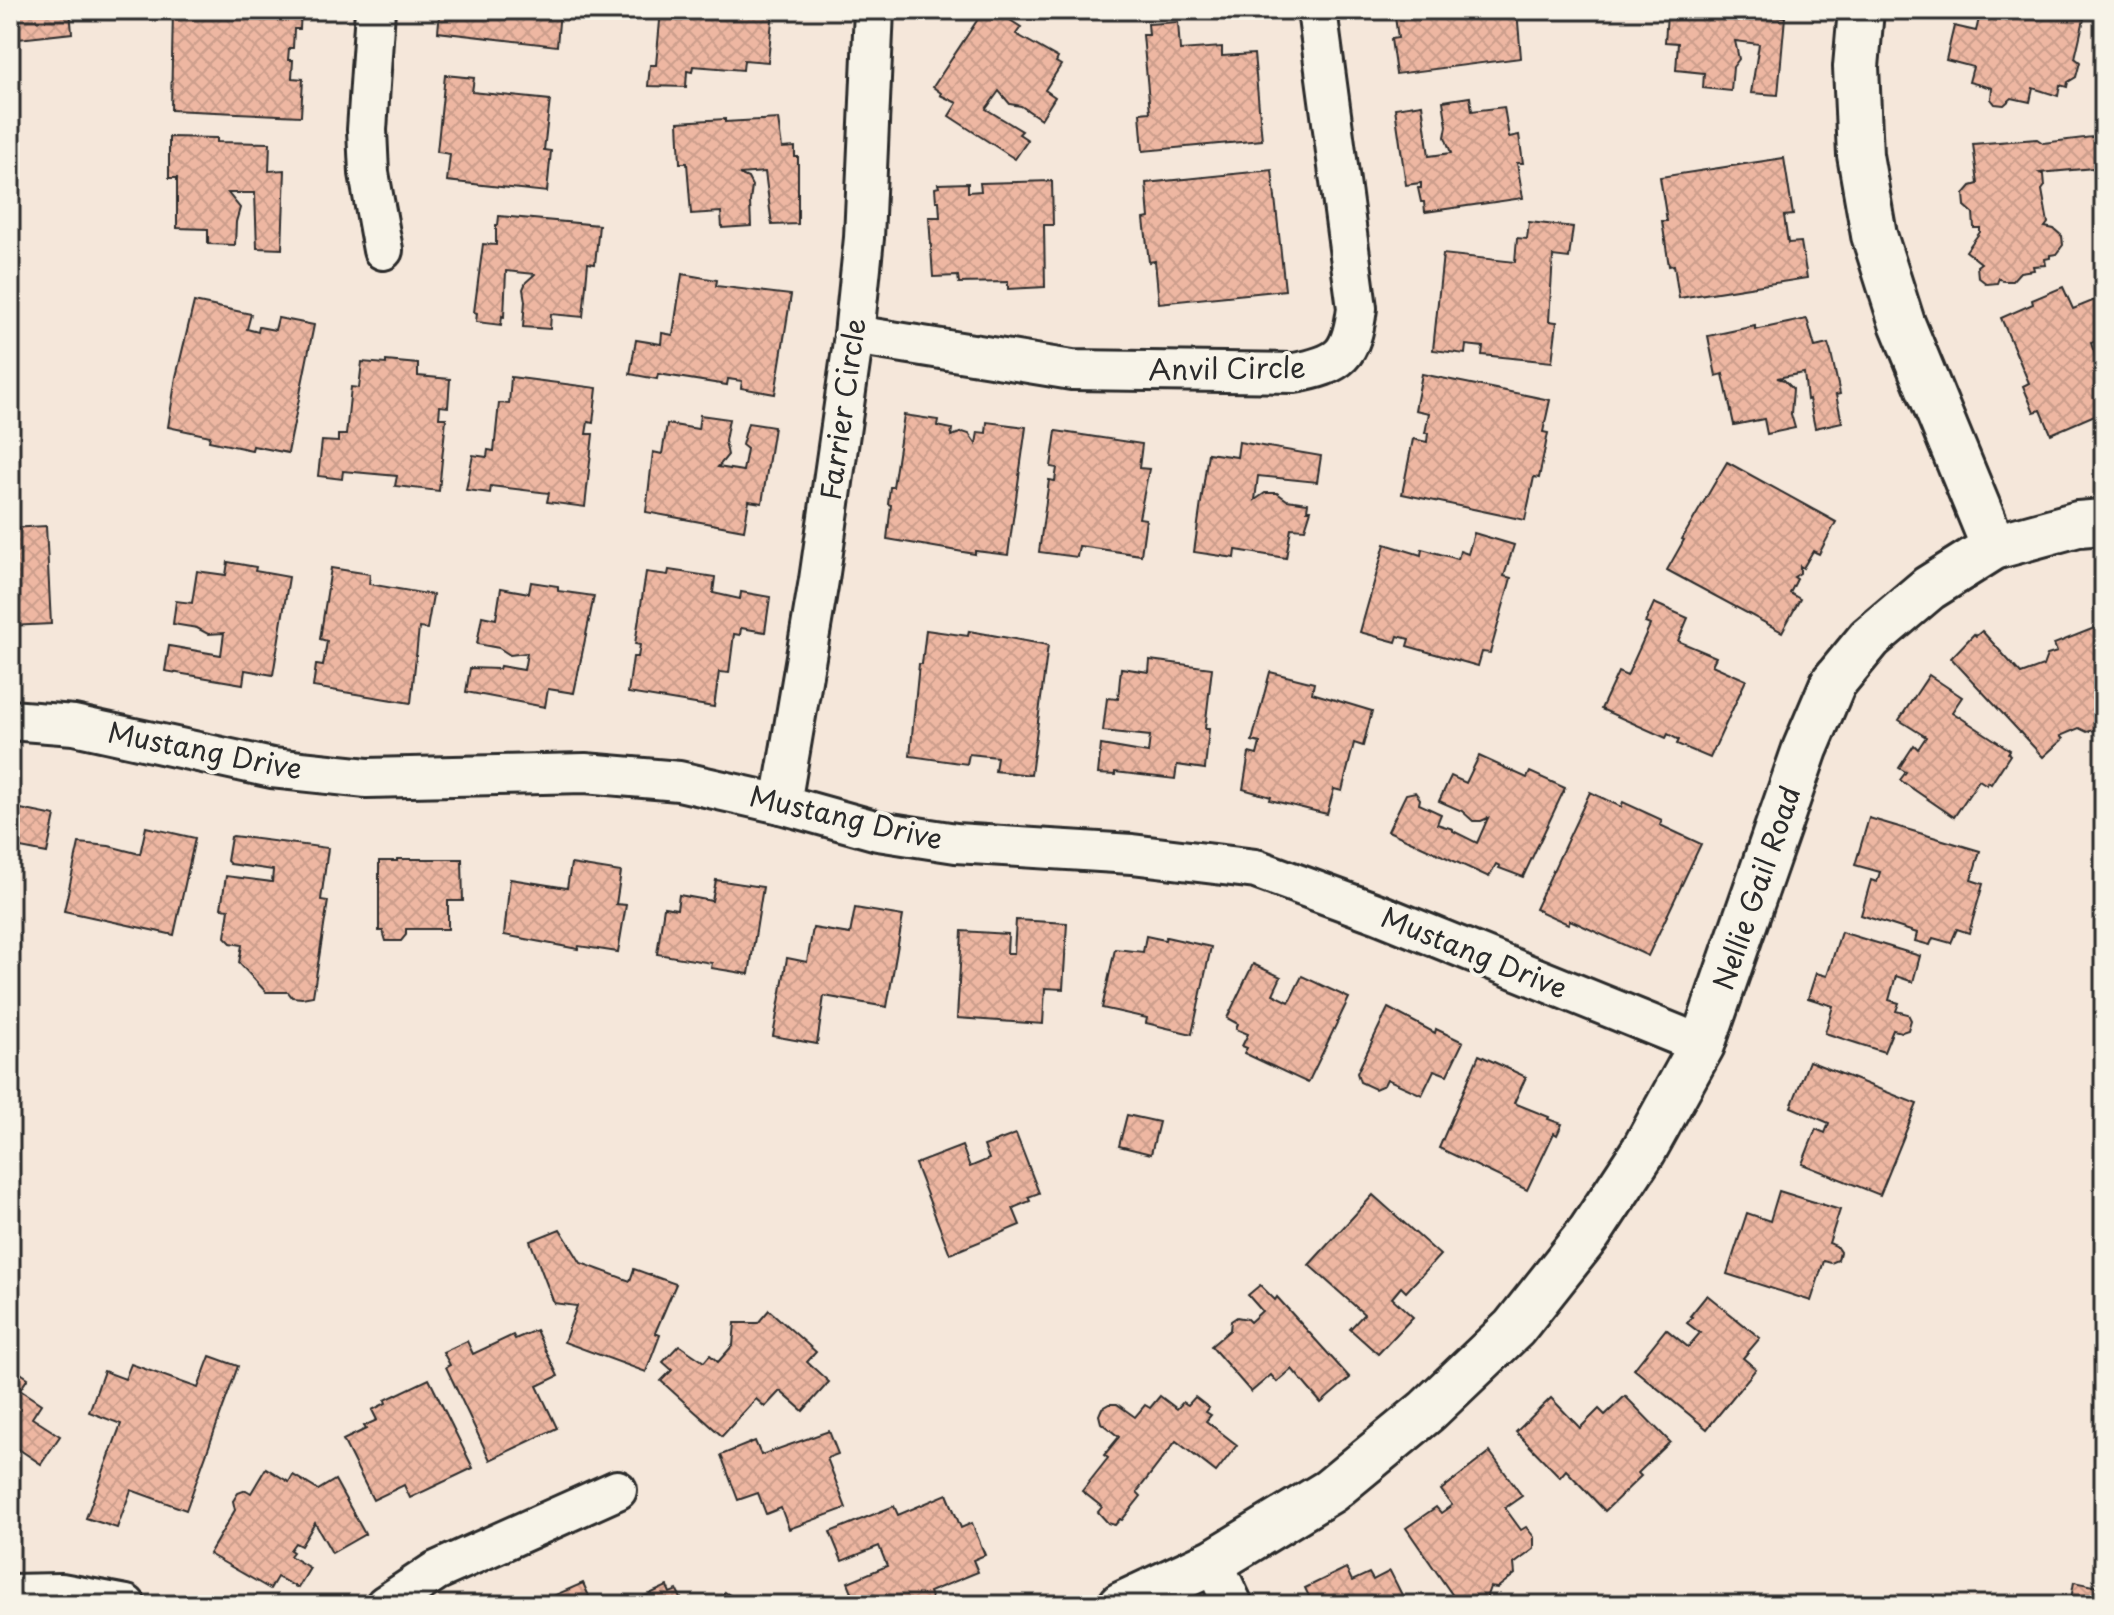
<svg xmlns="http://www.w3.org/2000/svg" width="2114" height="1615" viewBox="0 0 2114 1615" font-family="'Playpen Sans',sans-serif">
  <defs>
    <pattern id="building-cross-hatch" width="8" height="8" patternUnits="userSpaceOnUse" patternTransform="scale(2)"><rect width="8" height="8" fill="#eeb7a2"/><path d="M0 0l8 8M0 8l8-8" fill="none" stroke="#cc9e8c"/></pattern>
  </defs>
  <rect width="100%" height="100%" fill="#f5e7da"/>
  <filter id="ink" filterUnits="userSpaceOnUse"><feTurbulence type="fractalNoise" baseFrequency=".0125" numOctaves="2"/><feDisplacementMap in="SourceGraphic" scale="16" xChannelSelector="R" yChannelSelector="G"/><feConvolveMatrix kernelMatrix="1 2 1 2 8 2 1 2 1" color-interpolation-filters="sRGB"/></filter>
  <g filter="url(#ink)">
    <g fill="url(#building-cross-hatch)" stroke="#2b2b2b" stroke-width="2">
      <path d="M10,10H70L72,33L10,40Z"/>
      <path d="M173,10H301L300,29H294L293,48H289L288,60H293L292,78L303,79L301,116L171,110Z"/>
      <path d="M440,10H560L557,46L438,32Z"/>
      <path d="M661,10H773L768,62L744,60L743,70L693,66L692,72L687,71L686,87L648,86L650,65H656Z"/>
      <path d="M984,10H994L1021,27L1016,34L1058,58L1056,62L1061,65L1045,90L1055,97L1041,119L1021,106L1010,104L999,91L986,109L1022,131L1019,134L1028,140L1015,159L949,116L957,103L940,95L941,93L933,87Z"/>
      <path d="M1394,10H1517L1521,58L1396,74L1391,39L1398,38Z"/>
      <path d="M1671,10H1772L1771,16L1785,17L1778,95L1751,93L1759,44L1735,41L1739,59L1733,67L1731,91L1703,88L1704,73L1676,70L1678,43L1665,42L1667,14H1670Z"/>
      <path d="M1981,10H2049L2084,19L2075,58L2080,62L2076,77L2068,82L2067,87L2060,85L2058,96L2033,88L2030,102L2012,98L2004,105L1995,104L1991,99L1992,88L1969,82L1973,67L1946,60L1954,26L1976,31Z"/>
      <path d="M1178,22L1180,50L1222,47V56L1254,54L1262,140L1143,151L1140,113L1150,112L1143,35H1149L1148,24Z"/>
      <path d="M445,75L474,78L472,92L550,100L544,150L551,151L547,192L447,181L450,154L437,152Z"/>
      <path d="M1470,97L1472,111L1504,107L1509,137L1519,135L1523,163H1517L1523,198L1425,212L1424,202H1421L1418,188H1421V183L1406,185L1395,108L1422,104L1429,156L1451,153L1445,137L1447,126L1443,101Z"/>
      <path d="M725,119V122L778,119L782,148L795,147V157H798V224L772,225L765,172L739,174L748,178L752,186L750,202L751,226L722,228L721,212L691,214L687,163H680L678,122Z"/>
      <path d="M2100,136L2104,167L2040,173L2044,175L2045,186L2042,190L2048,223L2045,227L2054,229L2062,236L2063,245L2056,254L2050,255V258L2045,259L2046,265L2033,266L2034,270L2020,272L2012,281H2003L1999,278L1997,283L1987,284L1978,277L1977,266L1981,263L1966,251L1980,232V228H1974L1973,213L1965,206L1964,194L1971,186L1978,184L1973,144L2037,139L2043,143Z"/>
      <path d="M169,137L217,138V142L270,143L269,171L285,170L282,249L257,248L255,193H228L240,208L236,222L235,245L208,244V229L177,228V178H169Z"/>
      <path d="M1784,158L1793,215L1784,216L1788,243L1801,242L1807,278L1679,298L1674,265L1669,266L1662,221H1667L1660,177Z"/>
      <path d="M1272,170L1285,290L1159,303L1155,261L1149,262L1144,219L1149,218L1146,183Z"/>
      <path d="M1052,181L1053,225H1044L1045,287L1008,289V282L959,283L958,276L933,277L929,217H940L939,201H936L935,188L939,187L938,184L968,183V192L981,191L980,183Z"/>
      <path d="M499,216L599,225L595,264L588,263L583,317L551,314L550,329L523,327L525,301L523,289L526,282L535,274L506,271L504,317L502,316L501,325L476,322L477,313L474,312L483,244L496,245V225H498Z"/>
      <path d="M1529,222L1573,227L1569,258L1553,256L1549,321L1557,322L1552,362L1482,355L1483,347L1466,345L1465,354L1433,350L1443,254L1515,262L1517,238L1527,239Z"/>
      <path d="M682,274L717,280L716,286L791,295L775,394L741,388L742,381L728,379L727,385L658,374L657,379L630,374L636,340L661,344L662,333L673,335Z"/>
      <path d="M2063,287L2073,309L2095,300L2104,321V338L2091,343L2104,380V384L2100,385L2104,396V411L2051,434L2041,410L2034,412L2023,386L2029,383L2001,318L2033,304L2032,300Z"/>
      <path d="M194,302L251,314L247,329L258,332L259,327L275,330L278,318L314,325L288,453L253,446L252,450L209,441L210,436L168,427L176,377Z"/>
      <path d="M1807,319L1815,347L1828,344L1831,353L1840,394L1836,395L1842,422L1815,428L1809,399L1807,400L1804,373L1777,378L1784,380L1793,389L1791,414L1795,428L1767,434L1764,419L1734,425L1723,374L1716,376L1708,336L1755,326V330Z"/>
      <path d="M386,361L418,364V376L450,379L448,407L440,406L439,418H446L439,491L395,486L397,476L343,471L342,479L318,476L322,441L338,442V435H346L351,387L359,388L362,362L386,364Z"/>
      <path d="M1422,374L1550,400L1543,432L1548,433L1539,478L1534,477L1525,520L1402,494L1413,439L1427,442L1428,433H1425L1429,413L1415,410Z"/>
      <path d="M511,377L597,388L593,423L588,422L586,434H593L585,507L547,502L549,493L491,486L490,493L466,490L473,455L487,457L488,450L494,451L499,403L509,404Z"/>
      <path d="M700,415L729,419L725,441L728,455L718,467L743,471L747,449L742,445L748,423L774,427L762,503L749,501L744,530L646,512L653,452L662,454L667,424L698,429Z"/>
      <path d="M904,415L938,420L937,426L952,429L951,436L963,432L969,434L976,444L978,432L986,433L987,422L1026,427L1008,555L975,551V554L887,539L891,505L888,504L890,487H893Z"/>
      <path d="M1056,431L1142,444L1139,468L1149,469L1139,518L1146,519L1141,555L1079,546L1077,557L1039,552L1049,480L1055,481L1057,468L1051,467Z"/>
      <path d="M1239,442L1321,456L1317,482L1258,476L1255,500L1265,493H1277L1287,500L1308,503L1307,510H1311L1305,529L1291,528L1286,558L1236,550L1235,558L1194,552L1208,453L1237,457Z"/>
      <path d="M1727,462L1836,522L1819,554L1813,551L1803,568L1800,566V573L1794,577L1797,579L1790,593L1800,599L1782,632L1667,570L1684,540L1682,539Z"/>
      <path d="M46,526L51,624L10,626V528Z"/>
      <path d="M1474,533L1514,545L1504,576L1511,578L1490,653L1482,652L1478,666L1407,646L1409,639L1398,636L1396,642L1360,632L1385,544L1421,555L1422,549L1458,559L1460,551L1468,554Z"/>
      <path d="M228,562L256,567L255,571L289,577L273,675L245,670L243,684L165,671L169,646L221,655L224,633L208,634L197,628L173,624L176,601L192,603L197,571L226,575Z"/>
      <path d="M331,568L370,574L369,584L433,595L427,629L419,628L411,703L313,687L316,665L323,666L327,641L320,639Z"/>
      <path d="M669,570L715,577L713,593L740,599L741,592L770,597L765,632L741,628L740,635L734,634L729,673L719,672L714,707L628,693L633,657H638L640,645L635,644L646,572L668,575Z"/>
      <path d="M531,582L558,586V591L594,596L574,693L548,689L545,707L466,692L470,668L499,669L500,666L524,670L527,653L510,655L499,648L477,644L482,616L496,619L501,588L529,593Z"/>
      <path d="M1654,603L1688,618L1678,641L1716,657L1712,665L1746,680L1710,758L1677,744L1679,740L1668,734L1666,738L1601,709L1618,672L1627,676L1650,625L1645,623Z"/>
      <path d="M2102,625L2104,716L2097,718L2098,722L2094,730L2087,732L2079,728L2060,736L2063,739L2043,757L1951,658L1974,634L1976,636L1982,631L2021,674L2043,666L2047,655L2057,652L2054,644Z"/>
      <path d="M926,630L968,636L969,631L1048,645L1031,775L995,771L997,757L969,754L967,764L910,756L919,664H922Z"/>
      <path d="M1150,660L1212,668L1205,729H1209L1205,769L1177,765L1175,779L1115,772V775L1098,774L1101,745L1148,753L1150,736L1103,731L1107,698L1118,699L1121,668L1149,672Z"/>
      <path d="M1270,672L1314,683L1312,693L1372,711L1363,746L1354,743L1342,791L1334,789L1327,814L1270,800L1271,797L1243,789L1249,753L1257,755L1260,743L1252,741Z"/>
      <path d="M1929,675L1962,697L1952,712L2010,750L2008,753L2010,755L1991,784L1988,782L1987,785L1979,780L1954,817L1900,780L1906,772L1899,768L1914,745L1918,749L1926,737L1899,720Z"/>
      <path d="M1479,756L1527,778L1530,772L1565,788L1523,877L1499,868L1500,866L1496,864L1489,877L1388,831L1406,794L1415,792L1420,799L1419,804L1441,814L1437,824L1453,829V831L1477,843L1488,818L1481,821H1473L1462,811L1439,801L1451,776L1466,783Z"/>
      <path d="M1590,792L1621,807L1623,802L1662,820L1660,825L1701,844L1648,956L1570,920L1568,924L1535,909Z"/>
      <path d="M16,808L55,816L47,853L10,846V812L15,813Z"/>
      <path d="M1869,818L1980,851L1971,880L1983,884L1969,933L1957,929L1951,943L1933,938L1930,945L1915,941L1917,933L1861,915L1871,880L1877,882L1880,872L1855,865Z"/>
      <path d="M146,827L195,838L174,935L64,911L79,843L109,846L140,854Z"/>
      <path d="M233,836L328,848L321,900L328,901L313,996L302,998L292,997L288,992H266L239,963L242,945L231,943L225,937L229,909L221,908L226,876L272,882L273,870L230,864L227,861L231,837Z"/>
      <path d="M397,859H462L463,901H448V929H406V935L401,941H386L383,931H379V861H397Z"/>
      <path d="M571,864L621,872L616,904L626,905L618,952L579,946L578,949L504,935L510,879L567,888Z"/>
      <path d="M716,880L763,887L749,974L711,968L712,963L657,954L664,907L677,909L679,895L712,901Z"/>
      <path d="M855,908L903,916L887,1007L824,996L817,1044L773,1036L787,958L807,962L813,928L850,934Z"/>
      <path d="M1016,920L1067,923L1063,989L1045,988L1043,1024L957,1018L962,931L1008,934L1007,953H1014Z"/>
      <path d="M1841,932L1920,956L1913,982L1896,976L1889,1000L1899,1003L1896,1011L1908,1014L1911,1020L1908,1030L1902,1032L1893,1030L1884,1052L1825,1033L1833,1006L1808,998L1816,973L1827,976Z"/>
      <path d="M1146,936L1165,940L1166,937L1211,947L1192,1034L1146,1023L1147,1018L1102,1008L1115,949L1143,952Z"/>
      <path d="M1253,964L1281,977L1273,994L1289,1002L1302,976L1349,998L1308,1083L1244,1053L1247,1048L1242,1046L1248,1034L1236,1029L1238,1024L1227,1018Z"/>
      <path d="M1388,1008L1435,1033L1436,1029L1463,1042L1447,1075L1434,1070L1422,1095L1387,1079L1384,1085L1375,1089L1360,1082L1357,1073Z"/>
      <path d="M1479,1055L1526,1077L1514,1103L1549,1117L1548,1119L1562,1124L1557,1135L1554,1133L1527,1190L1439,1148Z"/>
      <path d="M1809,1061L1917,1104L1880,1195L1802,1164L1816,1129L1825,1133L1829,1123L1791,1107Z"/>
      <path d="M1127,1115L1159,1122L1151,1154L1119,1146Z"/>
      <path d="M1016,1134L1039,1193L1028,1197L1030,1201L1013,1208L1020,1225L950,1254L915,1164L962,1146L970,1167L989,1159L984,1146Z"/>
      <path d="M1779,1191L1840,1210L1829,1243L1836,1246L1840,1252L1838,1260L1831,1263L1824,1261L1811,1301L1727,1274L1747,1213L1770,1221Z"/>
      <path d="M1373,1195L1440,1255L1406,1292L1401,1287L1392,1298L1413,1317L1378,1354L1350,1329L1364,1314L1309,1265Z"/>
      <path d="M560,1229L581,1263L630,1281L634,1269L676,1284L655,1333L660,1335L646,1372L564,1342L577,1306L554,1303L530,1241Z"/>
      <path d="M1260,1285L1275,1300L1277,1297L1350,1378L1321,1403L1292,1369L1277,1382L1271,1375L1251,1392L1211,1346L1230,1330L1231,1321L1237,1317L1247,1319L1250,1322L1262,1311L1248,1295Z"/>
      <path d="M1707,1295L1760,1338L1743,1358L1756,1369L1707,1429L1634,1369L1666,1329L1688,1347L1700,1333L1687,1323L1692,1317L1690,1316Z"/>
      <path d="M769,1310L816,1352L807,1362L829,1382L803,1411L780,1391L765,1407L756,1399L722,1436L661,1381L672,1370L663,1362L679,1345L704,1362L710,1355L718,1362L733,1345L735,1323H758Z"/>
      <path d="M536,1330L558,1376L537,1386L557,1428L490,1460L446,1367L450,1365L443,1352L467,1341L473,1354L513,1335L515,1339Z"/>
      <path d="M210,1356L238,1366L186,1510L131,1490L117,1528L86,1518L121,1424L89,1412L104,1371L125,1379L131,1364L198,1388Z"/>
      <path d="M10,1366L28,1378L20,1390L41,1404L32,1418L60,1436L41,1464L17,1448L10,1455Z"/>
      <path d="M429,1379L473,1468L410,1498L404,1485L373,1500L343,1440L366,1429L364,1426L377,1420L372,1410L386,1403L385,1400Z"/>
      <path d="M1160,1396L1177,1409L1183,1402L1188,1405L1195,1397L1209,1408L1206,1412L1211,1415L1206,1421L1237,1445L1216,1472L1176,1441L1137,1492L1141,1496L1122,1520L1120,1519L1115,1525L1108,1523L1098,1512L1102,1507L1082,1491L1108,1458L1104,1455L1119,1437L1101,1423L1099,1415L1102,1408L1109,1404H1117L1135,1417L1145,1405L1150,1408Z"/>
      <path d="M1625,1396L1670,1442L1638,1473L1641,1476L1605,1511L1566,1470L1560,1477L1516,1432L1551,1398L1580,1428L1599,1409L1605,1415Z"/>
      <path d="M829,1431L838,1454L827,1458L846,1508L789,1529L781,1508L766,1514L758,1493L738,1500L721,1455L755,1441L761,1455Z"/>
      <path d="M1490,1452L1522,1496L1505,1508L1521,1530L1526,1527L1534,1537V1549L1514,1564L1515,1574L1497,1588L1490,1587L1485,1601L1478,1605H1471L1462,1600L1458,1603L1406,1528L1436,1507L1441,1513L1452,1505L1441,1490Z"/>
      <path d="M266,1468L289,1482L293,1475L318,1490L335,1480L365,1534L332,1553L315,1523L301,1546L295,1543L290,1550L293,1552L290,1556L310,1568L298,1588L277,1577L270,1589L209,1554L235,1510L233,1501L238,1493L246,1490L251,1493Z"/>
      <path d="M947,1494L961,1528L972,1523L985,1555L973,1560L978,1572L929,1592L934,1605H857L848,1582L887,1566L879,1546L842,1561L830,1532L894,1506L898,1515Z"/>
      <path d="M1346,1568L1352,1581L1369,1573L1373,1580L1390,1571L1407,1605H1313L1305,1588Z"/>
      <path d="M2074,1582L2104,1588V1605H2070Z"/>
      <path d="M583,1583L593,1605H535V1604Z"/>
      <path d="M667,1586L670,1593L677,1590L684,1605H625Z"/>
      <path d="M725,1592L746,1605H717Z"/>
    </g>
    <g fill="none" stroke-linecap="round" stroke-linejoin="round">
      <g stroke="#2b2b2b" stroke-width="44">
        <g id="minor">
          <path d="M375,10L367,130L369,173L383,250"/>
          <path d="M854,335L1072,370L1295,373C1341,364 1351,356 1357,308L1317,10"/>
          <path d="M10,720L74,725L272,768L367,778L585,773L679,781L781,804L878,831L956,843L1132,854L1256,869L1379,914L1702,1045"/>
          <path d="M781,804L819,580L854,335L864,238L874,10"/>
          <path d="M1213,1562L1233,1605"/>
          <path d="M10,1594L61,1593L126,1605"/>
          <path d="M385,1605L436,1571L617,1490"/>
        </g>
      </g>
      <g stroke="#2b2b2b" stroke-width="50">
        <g id="tertiary">
          <path d="M1861,10L1856,67L1860,155L1874,235L1902,323L1994,547"/>
          <path d="M1121,1605L1213,1562L1330,1491L1427,1411L1514,1328L1590,1232L1644,1150L1702,1045L1805,749L1833,683L1870,638L1929,588L1994,547L2078,524L2104,522"/>
        </g>
      </g>
      <use href="#minor" stroke="#f7f3e8" stroke-width="38"/>
      <use href="#tertiary" stroke="#f7f3e8" stroke-width="44"/>
    </g>
  </g>
  <g text-anchor="middle" stroke-width="8" stroke-linejoin="round" paint-order="stroke">
    <g font-size="28" fill="#2b2b2b" stroke="#f7f3e8">
      <text transform="translate(1227 369) rotate(-1)" y="10">Anvil Circle</text>
      <text transform="translate(843 409) rotate(-82)" y="10">Farrier Circle</text>
      <text transform="translate(205 751) rotate(11)" y="10">Mustang Drive</text>
      <text transform="translate(846 818) rotate(13)" y="10">Mustang Drive</text>
      <text transform="translate(1757 888) rotate(-71)" y="10">Nellie Gail Road</text>
      <text transform="translate(1474 953) rotate(22)" y="10">Mustang Drive</text>
    </g>
  </g>
  <rect width="2114" height="1615" fill="none" stroke="#f7f3e8" stroke-width="40"/>
  <rect x="20" y="20" width="2074" height="1575" fill="none" stroke="#2b2b2b" stroke-width="3" filter="url(#ink)"/>
</svg>
